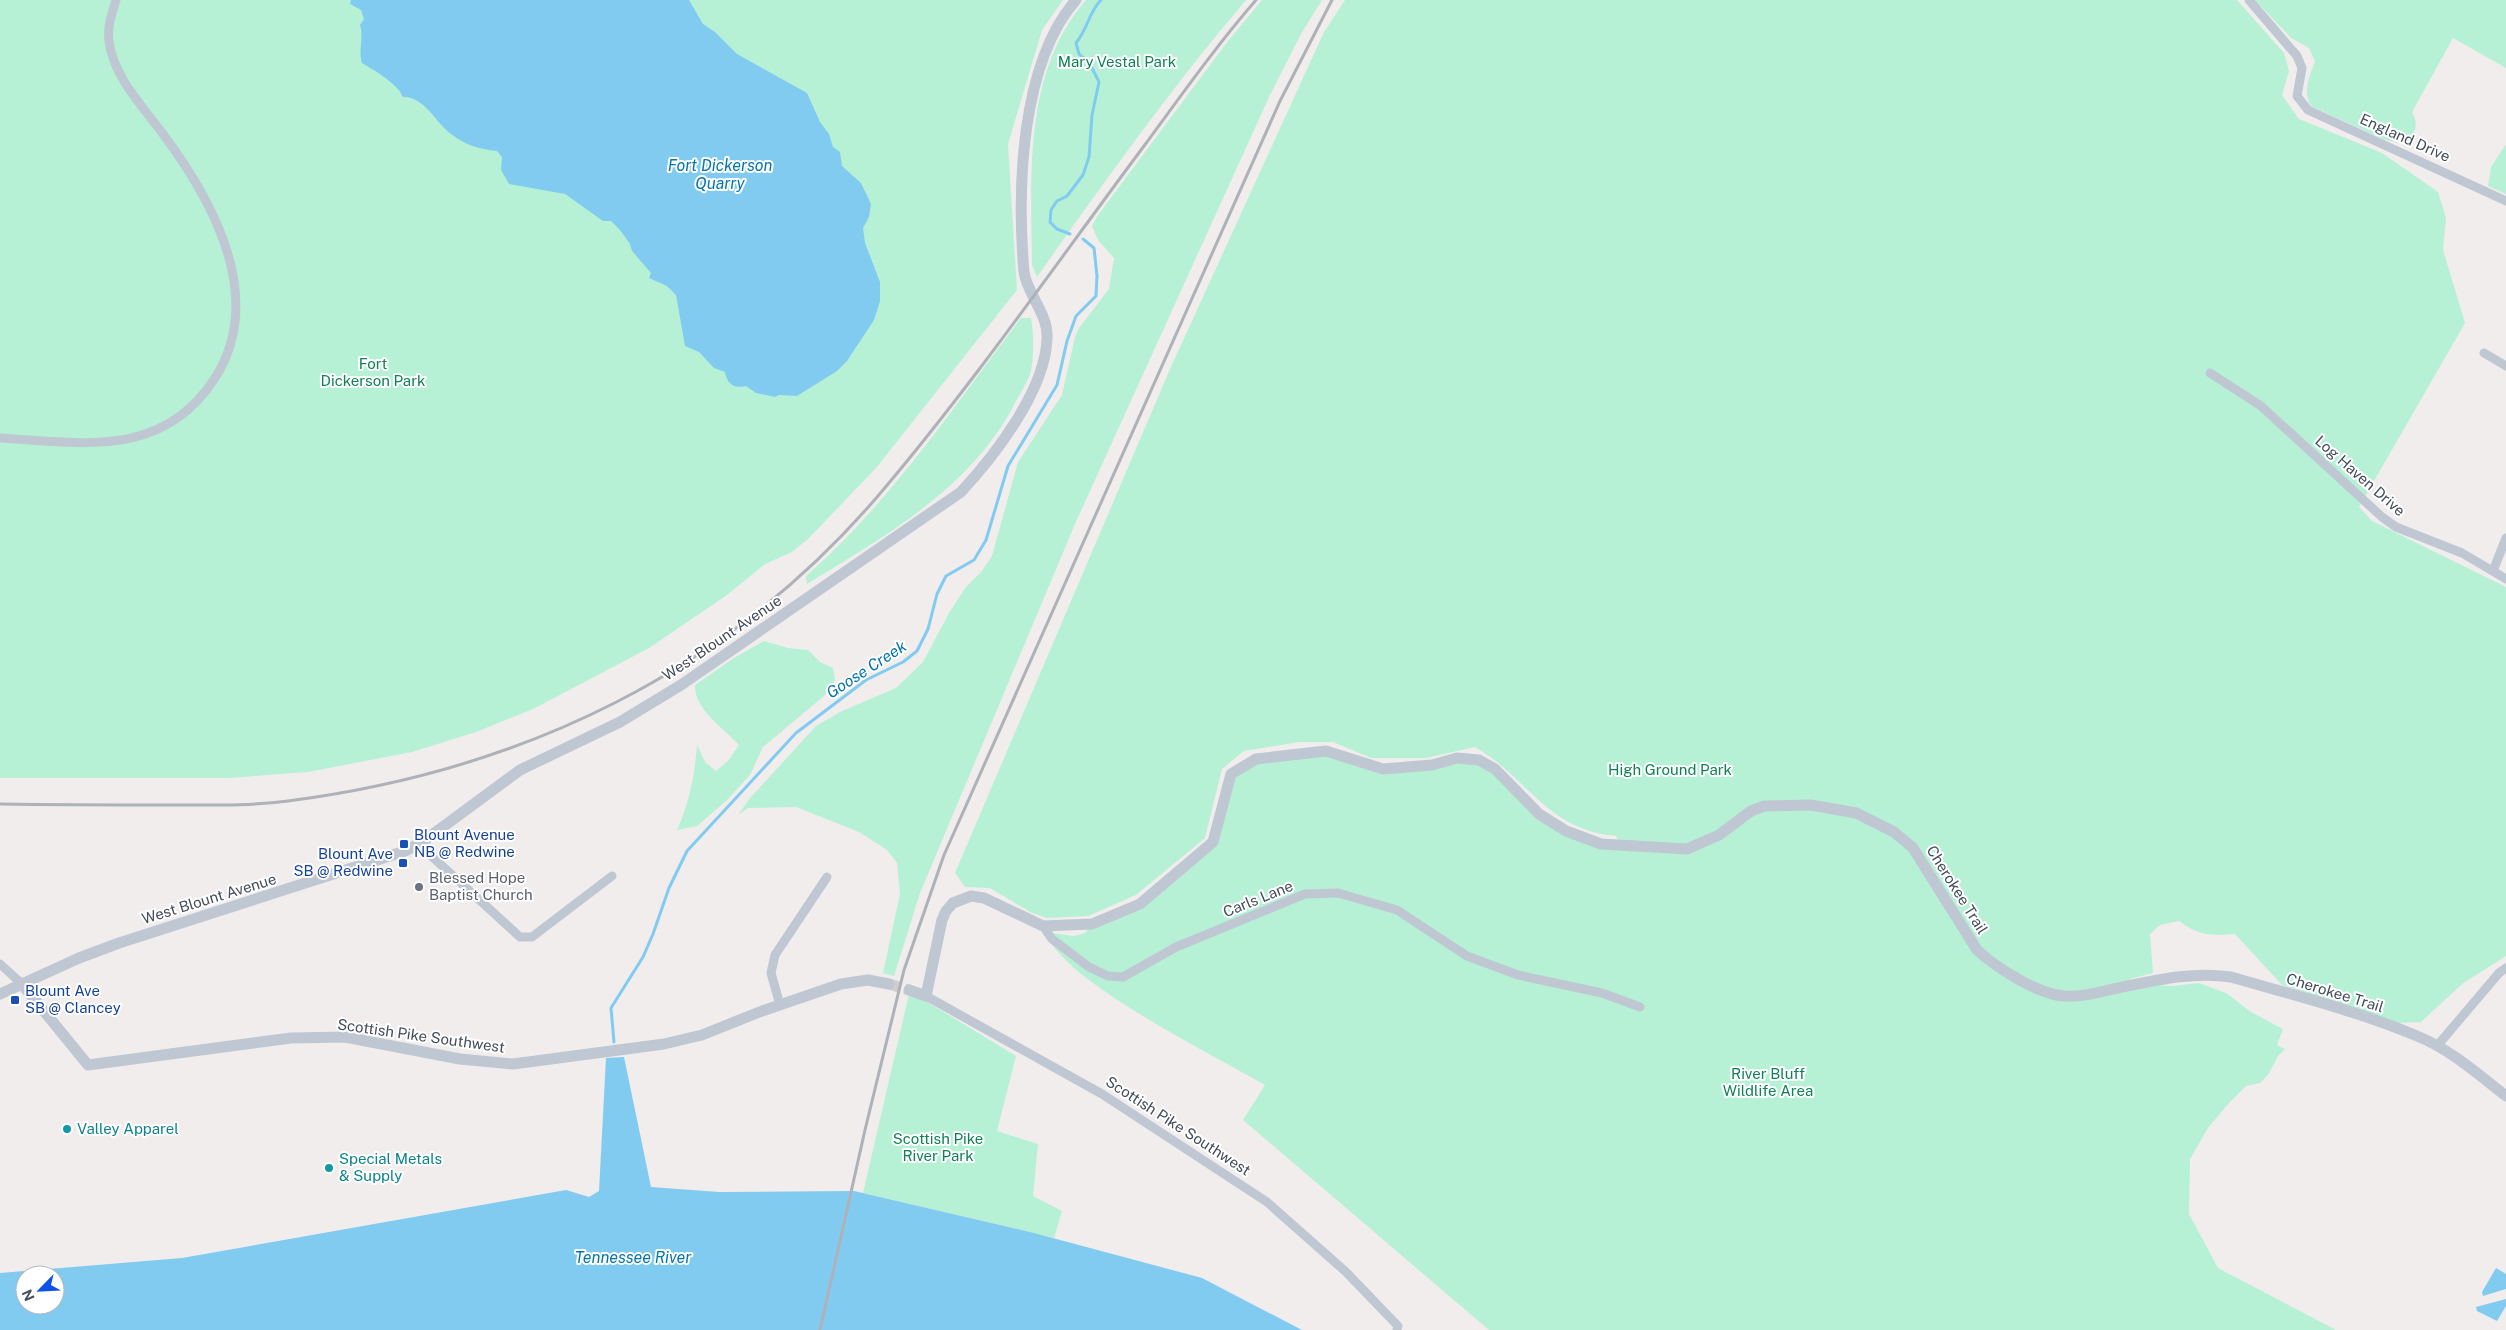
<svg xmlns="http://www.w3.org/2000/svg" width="2506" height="1330" viewBox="0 0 2506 1330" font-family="'Public Sans',sans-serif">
  <rect width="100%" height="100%" fill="#f0edec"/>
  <g fill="#b7f1d5">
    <path d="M0,0H1063L1042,30L1008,144L1017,290L876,468L809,538L792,552L765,564L727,595L649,648L533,709L476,732L412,752L308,772L229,778H0Z"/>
    <path d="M1086,0H1246C1171,88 1104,182 1037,277L1032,265C1031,176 1023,72 1086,0Z"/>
    <path d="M1262,0H1322L1301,34L1270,95L1075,524L920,893L894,976L883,973L900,894L897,863L887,850L859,832L796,807L748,808L738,815L750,798L816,726L842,711L896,688L923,662L949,613L966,587L981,572L992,556L1018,462L1062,395L1075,337L1079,328L1109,289L1114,258L1098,240L1092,226L1098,215L1228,41Z"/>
    <path d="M1345,0H2237L2284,53L2289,71L2282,95L2299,119L2382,153L2438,192L2446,218L2443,250L2465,323L2359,507L2372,521L2506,587V956L2462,984L2421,1022L2398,1023L2282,985L2235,934C2211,936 2199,936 2179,921L2160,925L2150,934L2153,973L2130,979L2133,985L2174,986L2199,983L2226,993L2251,1012L2283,1029L2277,1045L2285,1049L2278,1056L2268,1075L2260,1083L2246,1086L2229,1103L2208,1128L2190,1159L2189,1214L2218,1268L2336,1330H1489L1243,1120L1265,1085C1215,1056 1069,984 1047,936L1051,933L1074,936L1085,933L1092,924L1126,909L1213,842L1231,774L1247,763L1326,751L1383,769L1479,760L1565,831L1620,844L1616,836C1546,830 1529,778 1475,747L1426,758H1371L1333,742H1299L1244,751L1222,769L1205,838L1136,895L1088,916L1047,918L1030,912L990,888L965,887L955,873L1170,369L1324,32Z"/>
    <path d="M2255,0H2506V68L2453,38L2412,112C2419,126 2416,133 2404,143L2385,140L2311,106C2302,90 2310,77 2315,61L2309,48L2291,38Z"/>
    <path d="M2506,144V194L2488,186L2491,167Z"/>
    <path d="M1021,318H1031C1034,334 1034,355 1031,371C1028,382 1019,395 1014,405C970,489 885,536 807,584L806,576C890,503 954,406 1021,318Z"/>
    <path d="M764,641L788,648L808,650L820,662L833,668L835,680L824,696L763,747L750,775L726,801L697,826L677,830C689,804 695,774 697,745L705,762L716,771L728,761L739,745C724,728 694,710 695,685L734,658Z"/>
    <path d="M909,994L924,1000L1016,1056L997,1131L1038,1144L1033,1196L1062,1211L1054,1238L863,1193Z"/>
  </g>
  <g fill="#81cbf1" fill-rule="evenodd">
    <path d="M351,0H689L703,24L715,32L737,54L807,93L820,122L829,134L833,147L840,152L842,166L861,183L871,204L869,217L863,228L865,243L880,282V301L874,320L847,361L837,371L797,396L779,395L775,397L756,393L746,386C734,389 727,384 725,372L714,368L699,352L685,346L676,295L667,286L649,278L651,273L632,251L630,244L620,230L611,221H603L565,194L509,184L501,170L502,157L497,151C479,149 465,145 451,134C436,123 424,96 403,97C397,83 375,71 362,63C358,50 364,38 360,25L364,19L361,10L350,4Z"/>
    <path d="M624,1057L651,1187L719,1192L854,1191L1034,1233L1202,1278L1302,1330H0V1273L182,1258L566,1190L589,1197L599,1191L606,1058ZM25,1275H55V1305H25Z"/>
    <path d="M2496,1268L2506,1274V1289L2483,1296L2482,1292Z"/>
    <path d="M2506,1299V1306L2497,1321L2477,1311L2476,1307Z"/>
  </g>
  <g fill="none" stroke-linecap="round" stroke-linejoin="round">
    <g stroke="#81cbf1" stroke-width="3">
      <path d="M1070,234L1057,229L1050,222L1051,210L1057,201L1067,196L1083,175L1089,157L1092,115L1099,82L1090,64L1079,54L1076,43C1088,28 1089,12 1101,0"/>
      <path d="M614,1042L611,1008L643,957L653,934L669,888L687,851L796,733L866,680L903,662L917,651L928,629L937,594L946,576L974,560L986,540L1008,466L1057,385L1067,341L1076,316L1096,296L1097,276L1094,248L1083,239"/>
    </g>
    <path stroke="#cecdcf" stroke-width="11" stroke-dasharray="11 5.5" stroke-linecap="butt" d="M889,984L909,990"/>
    <g stroke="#bfc7d3" stroke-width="9">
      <path d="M2249,0L2297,56L2302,68L2297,96L2308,110L2506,201"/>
      <path d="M2484,353L2506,366"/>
      <path d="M2210,373L2261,406L2382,517L2396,527L2462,553L2506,579"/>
      <path d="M0,438C83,443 163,459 215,378C266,298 213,201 163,134C143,107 113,76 109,41C107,27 112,13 116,0"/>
      <path d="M2493,571L2506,538"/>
      <path d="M421,843L427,852L520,937H532L612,876"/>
      <path d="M1043,926L1052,939L1089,967L1108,976L1123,977L1176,947L1305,894L1338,893L1397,910L1467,956L1518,975L1602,993L1640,1007"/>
      <path d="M0,964L21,983"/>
      <path d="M926,996L1102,1094L1267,1202L1345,1271L1398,1326L1397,1330"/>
      <path d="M780,1005L771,973L775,955L827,877"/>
      <path d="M2437,1046L2499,973L2506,968"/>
    </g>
    <g stroke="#bfc7d3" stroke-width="11">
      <path d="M21,983L88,1065L291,1038L345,1037L460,1059L513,1064L664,1044L702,1035L762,1011L841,984L868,980L889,984"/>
      <path d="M909,990L926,996L942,920L946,911L953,903L971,896L984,898L1043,926L1092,924L1140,904L1213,842L1231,774L1256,759L1326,751L1383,769L1432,765L1457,758L1479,760L1495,769L1539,814L1566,831L1601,844L1687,849L1719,835L1751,811L1764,806L1811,805L1856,813L1894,832L1913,848L1977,950C1997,968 2037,994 2064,996C2081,997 2097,993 2113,989C2153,981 2190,971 2231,977C2293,995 2358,1011 2417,1036C2450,1049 2479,1075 2506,1096"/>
      <path d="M0,994L79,958L119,943L405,851L421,843L520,770L620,722L681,685L961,492C995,455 1045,391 1047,339C1049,315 1027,294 1024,272C1017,190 1020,64 1076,0"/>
    </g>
    <g stroke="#aeb1b8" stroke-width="3">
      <path d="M0,804C59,805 117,805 176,805C213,805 251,806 288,801C521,771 730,672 883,490C976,380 1058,261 1144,146C1180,97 1216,46 1256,0"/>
      <path d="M820,1330L865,1130L904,970L944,855L1280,101L1332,0"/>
    </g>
  </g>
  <g fill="#1a4fb4" stroke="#fff" stroke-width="2">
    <rect x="399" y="839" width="10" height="10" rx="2.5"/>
    <rect x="398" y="858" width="10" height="10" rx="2.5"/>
    <rect x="10" y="995" width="10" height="10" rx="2.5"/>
  </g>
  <circle fill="#6b7280" stroke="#fff" stroke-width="2" cx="419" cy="887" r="5"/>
  <g fill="#0f9aa8" stroke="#fff" stroke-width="2">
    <circle cx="67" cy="1129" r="5"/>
    <circle cx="329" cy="1168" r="5"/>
  </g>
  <g text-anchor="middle" stroke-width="4" stroke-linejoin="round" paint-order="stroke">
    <g font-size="15" fill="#108157" stroke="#fff">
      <text x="1117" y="67">Mary Vestal Park</text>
      <text x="373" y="369">Fort<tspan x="373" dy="17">Dickerson Park</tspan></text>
      <text x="1670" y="775">High Ground Park</text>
      <text x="1768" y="1079">River Bluff<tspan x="1768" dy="17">Wildlife Area</tspan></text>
      <text x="938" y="1144">Scottish Pike<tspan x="938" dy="17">River Park</tspan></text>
    </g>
    <g font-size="15" fill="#444d5b" stroke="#fff">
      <text transform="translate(2405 138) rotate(24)" y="5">England Drive</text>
      <text transform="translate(2360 476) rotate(41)" y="5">Log Haven Drive</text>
      <text transform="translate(722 638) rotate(-34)" y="5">West Blount Avenue</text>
      <text transform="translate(1957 890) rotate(58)" y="5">Cherokee Trail</text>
      <text transform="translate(209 899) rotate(-17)" y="5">West Blount Avenue</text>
      <text transform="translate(1258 899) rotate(-22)" y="5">Carls Lane</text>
      <text transform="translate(2335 993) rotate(17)" y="5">Cherokee Trail</text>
      <text transform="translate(421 1036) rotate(8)" y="5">Scottish Pike Southwest</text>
      <text transform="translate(1178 1126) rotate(33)" y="5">Scottish Pike Southwest</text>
    </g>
    <g font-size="15" fill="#164399" stroke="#fff" text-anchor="start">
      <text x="414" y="840">Blount Avenue<tspan x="414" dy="17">NB @ Redwine</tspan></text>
      <text x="393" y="859" text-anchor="end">Blount Ave<tspan x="393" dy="17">SB @ Redwine</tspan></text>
      <text x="25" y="996">Blount Ave<tspan x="25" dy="17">SB @ Clancey</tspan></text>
    </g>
    <g font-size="15" fill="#5b616d" stroke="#fff" text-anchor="start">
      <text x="429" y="883">Blessed Hope<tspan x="429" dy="17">Baptist Church</tspan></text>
    </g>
    <g font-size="15" fill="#0d838f" stroke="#fff" text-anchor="start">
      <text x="77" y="1134">Valley Apparel</text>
      <text x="339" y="1164">Special Metals<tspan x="339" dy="17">&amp; Supply</tspan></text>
    </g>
    <g font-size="16" font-style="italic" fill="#0375af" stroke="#fff">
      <text x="720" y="171">Fort Dickerson<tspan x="720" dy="18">Quarry</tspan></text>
      <text transform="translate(866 669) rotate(-33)" y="6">Goose Creek</text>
      <text x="633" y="1263">Tennessee River</text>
    </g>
  </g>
  <g transform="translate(40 1290) rotate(246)"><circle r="24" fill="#ffffff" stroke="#b4b8bd"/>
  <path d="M0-4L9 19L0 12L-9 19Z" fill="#0d51e9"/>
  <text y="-8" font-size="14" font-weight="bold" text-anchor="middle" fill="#444d5b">N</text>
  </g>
</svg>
